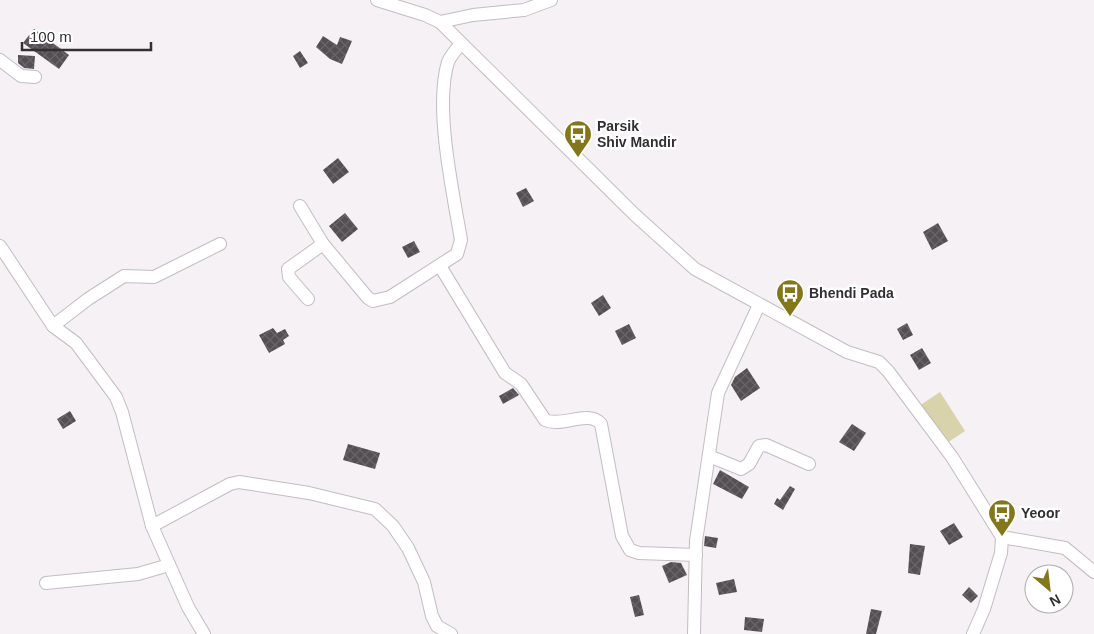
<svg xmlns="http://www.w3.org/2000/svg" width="1094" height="634" viewBox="0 0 1094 634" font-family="Helvetica,sans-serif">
  <defs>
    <pattern id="building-cross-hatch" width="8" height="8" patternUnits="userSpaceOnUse" patternTransform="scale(1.25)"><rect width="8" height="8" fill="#534f53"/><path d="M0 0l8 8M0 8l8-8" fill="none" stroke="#696669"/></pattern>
  </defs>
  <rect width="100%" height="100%" fill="#f6f1f5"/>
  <path fill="#d8d3ab" d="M940,392L965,431L944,445L919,406Z"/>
  <g fill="url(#building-cross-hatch)">
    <path d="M34,29L69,55L59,69L23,43Z"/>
    <path d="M323,36L337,45L340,37L352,41L342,64L330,59L316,47Z"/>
    <path d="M300,51L308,63L300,68L293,56Z"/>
    <path d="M18,55L35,56L34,69L24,68L18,63Z"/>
    <path d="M338,158L349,172L333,184L323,170Z"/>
    <path d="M526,188L534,201L523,207L516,193Z"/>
    <path d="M345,213L358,229L342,242L329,226Z"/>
    <path d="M938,223L948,241L932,250L923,232Z"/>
    <path d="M414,241L420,252L408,258L402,247Z"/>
    <path d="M603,295L611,308L599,316L591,303Z"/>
    <path d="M907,323L913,335L903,340L897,329Z"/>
    <path d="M629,324L636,338L622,345L615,331Z"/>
    <path d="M273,328L277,333L285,329L289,336L283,340L285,344L269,353L259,335Z"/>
    <path d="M922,348L931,363L919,370L910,355Z"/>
    <path d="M747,368L760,388L741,401L731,385L735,377Z"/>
    <path d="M513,388L519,395L503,404L499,396Z"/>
    <path d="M70,411L76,421L63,429L57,419Z"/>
    <path d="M852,424L866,433L854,451L839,442Z"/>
    <path d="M348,444L380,453L375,469L343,460Z"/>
    <path d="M720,470L749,487L742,499L713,484Z"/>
    <path d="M790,486L795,489L783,510L774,504L777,498L780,500Z"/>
    <path d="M954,523L963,537L949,545L940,531Z"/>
    <path d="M705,536L718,538L716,548L704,546Z"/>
    <path d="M910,544L925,546L920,575L908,573Z"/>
    <path d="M671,562L681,563L687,575L669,583L662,566Z"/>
    <path d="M734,579L737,592L719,595L716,583Z"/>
    <path d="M969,587L978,596L971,603L962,595Z"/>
    <path d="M639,595L644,615L635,617L630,597Z"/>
    <path d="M871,609L882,611L876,634H866Z"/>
    <path d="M745,617L764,619L762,632L744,630Z"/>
  </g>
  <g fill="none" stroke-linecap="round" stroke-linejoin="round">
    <g stroke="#c2bdc1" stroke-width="14">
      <g id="minor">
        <path d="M377,0L425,15L440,22L635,215L695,269L847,352L879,362L888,371L952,457L1002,537L1001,553L984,609L973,634"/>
        <path d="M440,22L473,15L524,10L551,0"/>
        <path d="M0,60L21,76L35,77"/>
        <path d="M300,206L323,244L368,298L373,301L390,297L457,254L461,240C453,192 434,107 448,62C451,55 457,49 461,43"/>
        <path d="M0,246L53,326L76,343L116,397L122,412L152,526L188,607L204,634"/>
        <path d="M440,266L505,373L521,384L545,420C562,428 588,409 601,424L622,536L630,550L639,553L696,555"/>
        <path d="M308,299L289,277L288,269L323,244"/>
        <path d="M53,326L88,299L124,276L154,277L220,244"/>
        <path d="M709,456L741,469L749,464L759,446L766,445L809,464"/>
        <path d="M152,526L230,484L239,482L309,493L375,509L393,526L408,548L424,582L432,616L437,626L451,634"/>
        <path d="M1002,537L1065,548L1094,572"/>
        <path d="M46,583L138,574L169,565"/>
        <path d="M694,634L696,541L718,393L759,305"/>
      </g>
    </g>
    <use href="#minor" stroke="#fff" stroke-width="12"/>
  </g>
  <defs>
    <g id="bus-pin" transform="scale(1.4375)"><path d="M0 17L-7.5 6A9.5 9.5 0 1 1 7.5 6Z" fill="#83771b" stroke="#fff"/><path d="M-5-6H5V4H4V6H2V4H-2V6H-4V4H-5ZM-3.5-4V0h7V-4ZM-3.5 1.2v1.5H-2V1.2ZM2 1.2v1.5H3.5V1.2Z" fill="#fff"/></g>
  </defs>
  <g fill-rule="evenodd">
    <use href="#bus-pin" x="578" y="134"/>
    <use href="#bus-pin" x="790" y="293"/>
    <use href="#bus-pin" x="1002" y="513"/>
  </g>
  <g text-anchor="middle" stroke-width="5" stroke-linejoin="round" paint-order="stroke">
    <g font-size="14" font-weight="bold" fill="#323032" stroke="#fff" text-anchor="start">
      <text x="597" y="131">Parsik<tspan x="597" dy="16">Shiv Mandir</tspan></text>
      <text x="809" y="298">Bhendi Pada</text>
      <text x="1021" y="518">Yeoor</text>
    </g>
  </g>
  <g transform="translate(1049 589) rotate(152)"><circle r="24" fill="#ffffff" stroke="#adacad"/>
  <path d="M0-4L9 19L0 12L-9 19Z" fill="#83771b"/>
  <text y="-8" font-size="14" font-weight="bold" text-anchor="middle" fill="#323032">N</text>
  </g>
  <path d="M22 42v8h129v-8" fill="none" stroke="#323032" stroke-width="2.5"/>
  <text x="30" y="42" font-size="15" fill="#323032" stroke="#ffffff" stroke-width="4" paint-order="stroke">100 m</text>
</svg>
